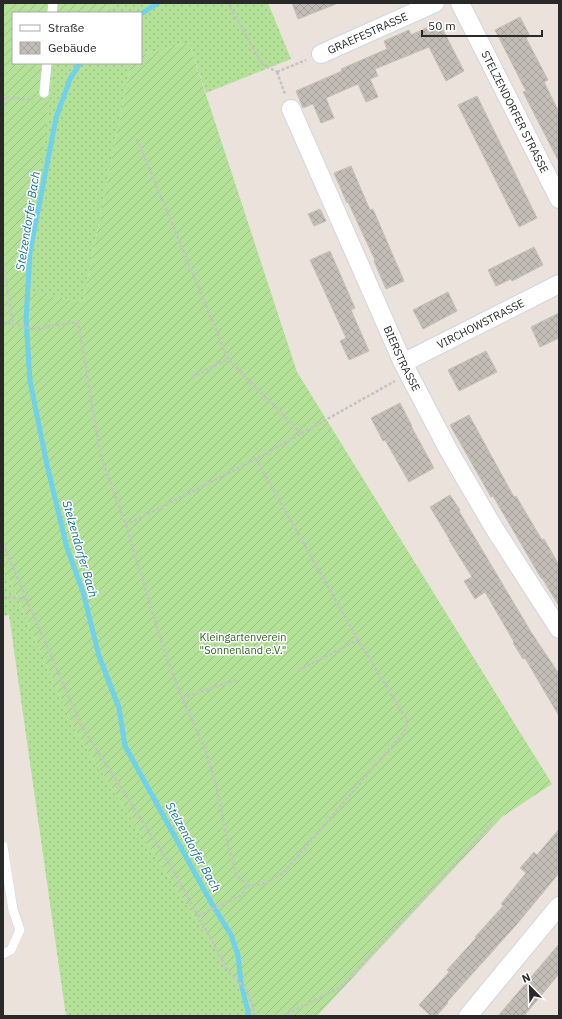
<svg xmlns="http://www.w3.org/2000/svg" width="562" height="1019" viewBox="0 0 562 1019" font-family="'IBM Plex Sans',sans-serif">
  <defs>
    <pattern id="grass-dots" width="8" height="8" patternUnits="userSpaceOnUse"><rect width="8" height="8" fill="#b4e198"/><path d="M2 2h.1M6 6h.1" fill="none" stroke="#9bc183" stroke-width="1.8" stroke-linecap="round"/></pattern>
    <pattern id="garden-furrows" width="10" height="10" patternUnits="userSpaceOnUse"><rect width="10" height="10" fill="#b4e198"/><path d="M-1 1l2-2M0 10L10 0M9 11l2-2" fill="none" stroke="#9bc183"/></pattern>
    <pattern id="building-cross-hatch" width="8" height="8" patternUnits="userSpaceOnUse"><rect width="8" height="8" fill="#c3bdb7"/><path d="M0 0l8 8M0 8l8-8" fill="none" stroke="#a8a29d"/></pattern>
  </defs>
  <rect width="100%" height="100%" fill="#ebe3db"/>
  <g fill="url(#grass-dots)">
    <path d="M112,3H268L291,59L206,93L189,43L141,55V13H110Z"/>
    <path d="M54,63H131L83,302L24,291Z"/>
    <path d="M3,565L74,729L258,1016H66L9,615L3,616Z"/>
  </g>
  <path fill="url(#garden-furrows)" d="M3,3H112L110,13H13V63H54L25,291L83,302L131,63H141V55L189,43L297,372L552,784L502,817L317,1016H258L74,729L3,565Z"/>
  <g fill="none" stroke-linecap="round" stroke-linejoin="round">
    <g stroke="#6fd1ec" stroke-width="5">
      <path d="M141,14L158,3"/>
      <path d="M80,63L70,79L56,118L30,252L26,320L30,381L47,465L67,548L83,592L99,656L119,708L125,746L212,904L231,935L238,955L241,983L249,1016"/>
    </g>
  </g>
  <g fill="url(#building-cross-hatch)" stroke="#c6bfb5">
    <path d="M292,3H336V4L298,19Z"/>
    <path d="M520,17L530,36L526,38L548,80L544,82L559,112V162L523,92L526,91L495,30Z"/>
    <path d="M439,22L464,71L446,81L429,47L375,69L378,76L370,79L378,97L366,102L358,84L326,98L334,118L321,123L313,104L303,108L296,91L342,71L341,69L387,49L384,41L409,30L411,35Z"/>
    <path d="M477,96L537,218L519,227L458,105Z"/>
    <path d="M351,166L370,210L373,209L404,281L386,289L374,261L375,260L348,202L347,203L334,173Z"/>
    <path d="M320,209L326,221L314,226L308,214Z"/>
    <path d="M534,247L543,265L512,281L511,279L496,286L488,270Z"/>
    <path d="M330,251L355,308L351,310L369,351L349,360L340,341L346,338L310,260Z"/>
    <path d="M448,292L457,311L423,329L413,310Z"/>
    <path d="M559,313V338L540,347L531,327Z"/>
    <path d="M486,351L497,372L459,391L448,370Z"/>
    <path d="M400,403L412,426H411L434,468L409,482L385,440L383,441L371,418Z"/>
    <path d="M469,415L514,497L516,496L542,540L544,539L559,565V606L542,578H541L493,496L491,497L450,425Z"/>
    <path d="M450,495L460,510L459,511L531,632L559,674V716L525,658L523,659L513,643L514,642L485,592L475,599L464,581L472,577L449,540H450L430,507Z"/>
    <path d="M559,829V873L517,924L447,1002L448,1003L436,1016H431L419,1005L449,972L447,970L476,938L475,937L503,906L501,904L526,873L520,868L534,852L537,855Z"/>
    <path d="M559,944V974L524,1016H498Z"/>
  </g>
  <g fill="none" stroke-linecap="round" stroke-linejoin="round">
    <g stroke="#d0d4e2" stroke-width="10">
      <g id="lane">
        <path d="M52,13L53,3"/>
        <path d="M44,93L47,63"/>
        <path d="M3,846L13,910L20,930L11,950L3,954"/>
      </g>
    </g>
    <g stroke="#d0d4e2" stroke-width="20">
      <g id="street">
        <path id="s1" d="M460,3L559,199"/>
        <path id="s2" d="M321,54L435,3"/>
        <path id="s3" d="M291,109L403,363L449,451L494,528L559,629"/>
        <path id="s4" d="M403,363L559,284"/>
        <path d="M468,1016L559,906"/>
      </g>
    </g>
    <g stroke="#c3c3c3" stroke-width="2.5" stroke-dasharray="3 2" stroke-linecap="butt">
      <path d="M228,3L262,64L277,72"/>
      <path d="M277,72L306,60"/>
      <path d="M277,72L285,94"/>
      <path d="M3,110L5,97L31,100L33,99"/>
      <path d="M137,139L228,359L301,433"/>
      <path d="M3,264L13,324"/>
      <path d="M3,322L33,329L78,322L101,457L126,525L256,459"/>
      <path d="M192,377L228,359"/>
      <path d="M126,525L163,647L182,698L206,751L217,789L228,846L237,876L247,885"/>
      <path d="M3,544L81,725L169,863L229,972L249,992L255,1016"/>
      <path d="M3,597L27,599"/>
      <path d="M358,640L256,459L395,381"/>
      <path d="M182,698L236,680"/>
      <path d="M198,916L242,895L247,885C262,887 272,880 284,872L405,731L407,720L358,640L297,671"/>
      <path d="M283,1016L341,987L494,821"/>
    </g>
    <use href="#lane" stroke="#fff" stroke-width="9"/>
    <use href="#street" stroke="#fff" stroke-width="18"/>
  </g>
  <g text-anchor="middle" stroke-width="3" stroke-linejoin="round" paint-order="stroke">
    <g font-size="11" fill="#292929" stroke="#fff">
      <text dy="4" stroke="none"><textPath href="#s2" startOffset="51">GRAEFESTRASSE</textPath></text>
      <text dy="4" stroke="none"><textPath href="#s1" startOffset="122">STELZENDORFER STRASSE</textPath></text>
      <text dy="4" stroke="none"><textPath href="#s4" startOffset="87">VIRCHOWSTRASSE</textPath></text>
      <text dy="4" stroke="none"><textPath href="#s3" startOffset="273">BIERSTRASSE</textPath></text>
    </g>
    <g font-size="11" fill="#2d641b" stroke="#fff">
      <text x="243" y="641">Kleingartenverein<tspan x="243" dy="13">"Sonnenland e.V."</tspan></text>
    </g>
    <g font-size="12" font-style="italic" fill="#0f6e97" stroke="#fff">
      <text transform="translate(28 221) rotate(-81)" y="4">Stelzendorfer Bach</text>
      <text transform="translate(80 549) rotate(74)" y="4">Stelzendorfer Bach</text>
      <text transform="translate(193 847) rotate(61)" y="4">Stelzendorfer Bach</text>
    </g>
  </g>
  <rect width="562" height="1019" fill="none" stroke="#292929" stroke-width="8"/>
  <rect x="12" y="12" width="130" height="52" fill="#ffffff" stroke="#a9a9a9"/>
  <rect x="20" y="25" width="20" height="6" fill="#ffffff" stroke="#a9a9a9"/>
  <text x="48" y="32" font-size="12" fill="#292929">Straße</text>
  <rect x="20" y="42" width="20" height="12" fill="url(#building-cross-hatch)" stroke="#a9a9a9"/>
  <text x="48" y="52" font-size="12" fill="#292929">Gebäude</text>
  <g transform="translate(530 987) rotate(337)" stroke="#ffffff" stroke-width="3" paint-order="stroke">
  <path d="M0-3L7 15L0 10L-7 15Z" fill="#292929"/>
  <text y="-6" font-size="11" font-weight="bold" text-anchor="middle" fill="#292929">N</text>
  </g>
  <path d="M422 30v6h120v-6" fill="none" stroke="#292929" stroke-width="2"/>
  <text x="428" y="30" font-size="12" fill="#292929" stroke="#ffffff" stroke-width="3" paint-order="stroke">50 m</text>
</svg>
